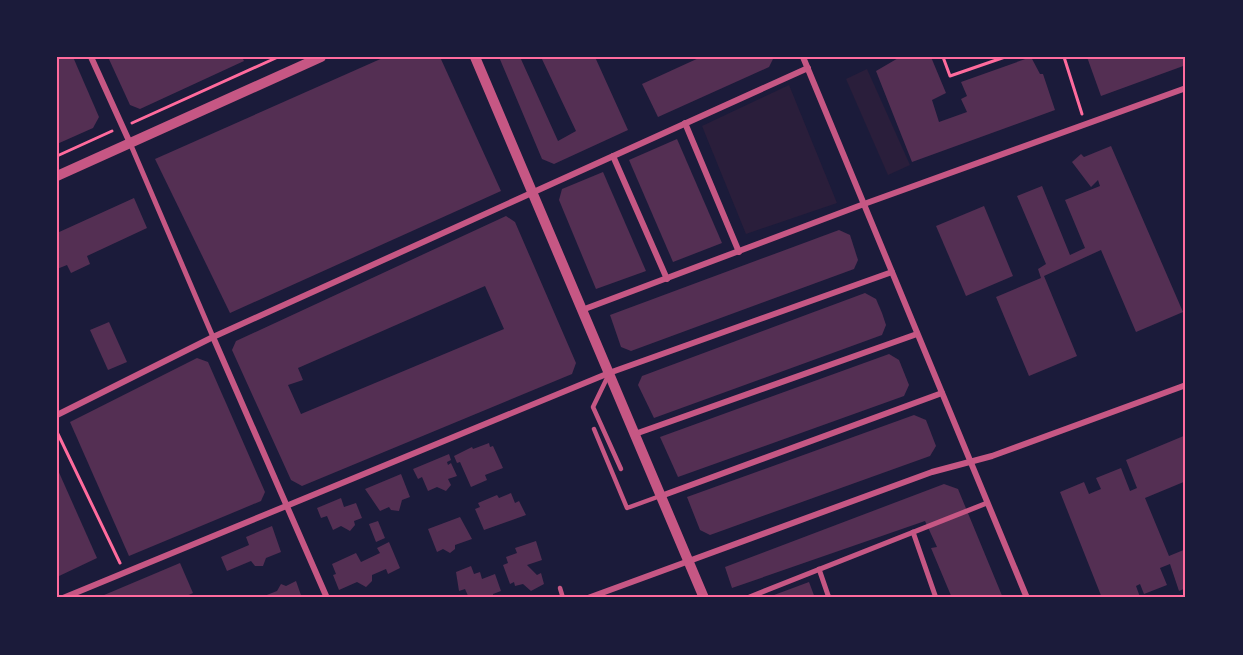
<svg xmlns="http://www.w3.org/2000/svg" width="1243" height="655" viewBox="0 0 1243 655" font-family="Roboto,sans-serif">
  <rect width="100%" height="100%" fill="#1b1b3a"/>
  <g fill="#2a1e3b">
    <path d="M867,69L910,165L888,175L846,79Z"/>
    <path d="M789,85L837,203L746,234L702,126Z"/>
  </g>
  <g fill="#542f53" fill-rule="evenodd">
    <path d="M57,57H73L99,117L93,128L57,144Z"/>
    <path d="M108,57H242L244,61L140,109L130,105Z"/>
    <path d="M385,57H440L501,191L230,313L155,159Z"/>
    <path d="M499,57H520L558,141L576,131L541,57H595L628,130L554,164L542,159Z"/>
    <path d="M701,57H774L769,67L658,117L642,84Z"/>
    <path d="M900,57H931L946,93L932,100L939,122L967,112L961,99L967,96L961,82L1031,57L1040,74H1043L1055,110L912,162L876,71Z"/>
    <path d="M1087,57H1186V65L1101,96Z"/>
    <path d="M677,139L722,243L673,262L629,160Z"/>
    <path d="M1111,146L1183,312L1136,332L1101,250L1044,276L1077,356L1029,376L996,297L1041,278L1038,269L1046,264L1017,196L1042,186L1070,255L1085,248L1065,200L1100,186L1098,180L1091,187L1072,162L1081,154L1084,157Z"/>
    <path d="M603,172L646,271L596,289L559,200L562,189Z"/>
    <path d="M134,198L147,228L87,256L90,264L71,273L67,265L57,269V233Z"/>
    <path d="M984,206L1013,276L966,296L936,226Z"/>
    <path d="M506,216L515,222L576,363L572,374L302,486L291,480L232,350L236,341ZM485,286L504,329L301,414L288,385L303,380L298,368Z"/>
    <path d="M839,230L850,235L858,260L854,269L631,351L621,347L610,315Z"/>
    <path d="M865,293L876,299L882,313L886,325L882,335L654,418L638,385L642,376Z"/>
    <path d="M109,322L127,362L108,370L90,330Z"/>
    <path d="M889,354L899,360L909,385L904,396L678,477L660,437Z"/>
    <path d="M197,358L208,362L265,492L261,501L129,556L70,422Z"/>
    <path d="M914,415L926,420L936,446L930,456L710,535L700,530L687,497Z"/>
    <path d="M1186,435V481L1145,498L1169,556L1186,549V588L1179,591L1170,564L1160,568L1167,585L1144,594L1140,584L1136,586L1140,597L1136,598H1102L1060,492L1084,482L1089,494L1101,489L1096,478L1121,468L1130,491L1137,488L1126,460Z"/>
    <path d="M489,443L490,447L493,446L503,468L485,475L487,480L471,487L460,462L457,463L454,456L472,447L473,449Z"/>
    <path d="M449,454L451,460L447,462L448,465L451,463L457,476L448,479L451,485L446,491L437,487L428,491L422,477L418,479L413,469Z"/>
    <path d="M57,468L97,558L57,577Z"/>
    <path d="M401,474L410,497L402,500L399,511L391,510L389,507L380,511L365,489Z"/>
    <path d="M944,484L958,489L1003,598H952L931,548L937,547L925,521L732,588L725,567Z"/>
    <path d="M511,493L515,503L519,501L526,515L484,530L475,509L480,507L478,503L497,495L499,498Z"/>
    <path d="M341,498L344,507L356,503L362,518L354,521L355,525L350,531L341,526L333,530L327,516L321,518L317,508Z"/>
    <path d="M460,517L472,539L455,545V549L450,553L443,549L437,552L428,529Z"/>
    <path d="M378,521L385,538L376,542L369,524Z"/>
    <path d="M272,526L281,552L266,558L263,566H255L251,561L227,571L221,557L249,545L246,537Z"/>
    <path d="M536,541L542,560L527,565L537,575L541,573L544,584L531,591L523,584L515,586L514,582L510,584L503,565L508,563L506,557L517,553L515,548Z"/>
    <path d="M389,542L400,568L388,574L386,569L372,575V581L366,587L357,582L339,590L333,575L336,574L332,564L356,553L361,562L380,553L377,548Z"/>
    <path d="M180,563L193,593L182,598H97Z"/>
    <path d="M471,566L474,574L480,572L482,579L495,574L501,591L493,594V598H469L465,589L459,591L456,572Z"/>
    <path d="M296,581L302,598H259L277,591L281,584L286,586Z"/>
    <path d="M809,582L815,598H766Z"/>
  </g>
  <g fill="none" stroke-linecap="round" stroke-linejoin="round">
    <g stroke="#ff6b9d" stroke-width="3">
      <path d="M943,57L950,76L1005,57"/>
      <path d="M1064,57L1082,114"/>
      <path d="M132,123L278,57"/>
      <path d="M57,156L112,131"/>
      <path d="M57,432L120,563"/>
    </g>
    <g stroke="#c65784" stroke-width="4.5">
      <path d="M608,376L593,407L621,469"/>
      <path d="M594,429L627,508L660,496"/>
      <path d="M560,588L563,598"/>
    </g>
    <g stroke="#c65784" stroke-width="5">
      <path d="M130,143L213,337"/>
      <path d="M913,532L936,598"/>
      <path d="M819,569L829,598"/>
      <path d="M747,598L987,503"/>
    </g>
    <g stroke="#c65784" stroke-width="6">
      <path d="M91,57L130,143"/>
      <path d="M803,57L1027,598"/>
      <path d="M685,123L739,252"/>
      <path d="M613,156L667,279"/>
      <path d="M582,310L864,204L1186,88"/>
      <path d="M213,337L327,598"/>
      <path d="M57,415L213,337L808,68"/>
      <path d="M635,434L917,334"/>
      <path d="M661,496L942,393"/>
      <path d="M63,598L609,373L892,272"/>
      <path d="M588,598L932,472L992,456L1186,385"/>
    </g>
    <g stroke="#c65784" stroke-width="10">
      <path d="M475,57L704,598"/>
      <path d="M57,176L321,57"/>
    </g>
  </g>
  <rect width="1243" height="655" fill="none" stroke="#1b1b3a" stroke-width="117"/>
  <rect x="58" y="58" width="1126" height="538" fill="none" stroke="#ff6b9d" stroke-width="2"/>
</svg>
